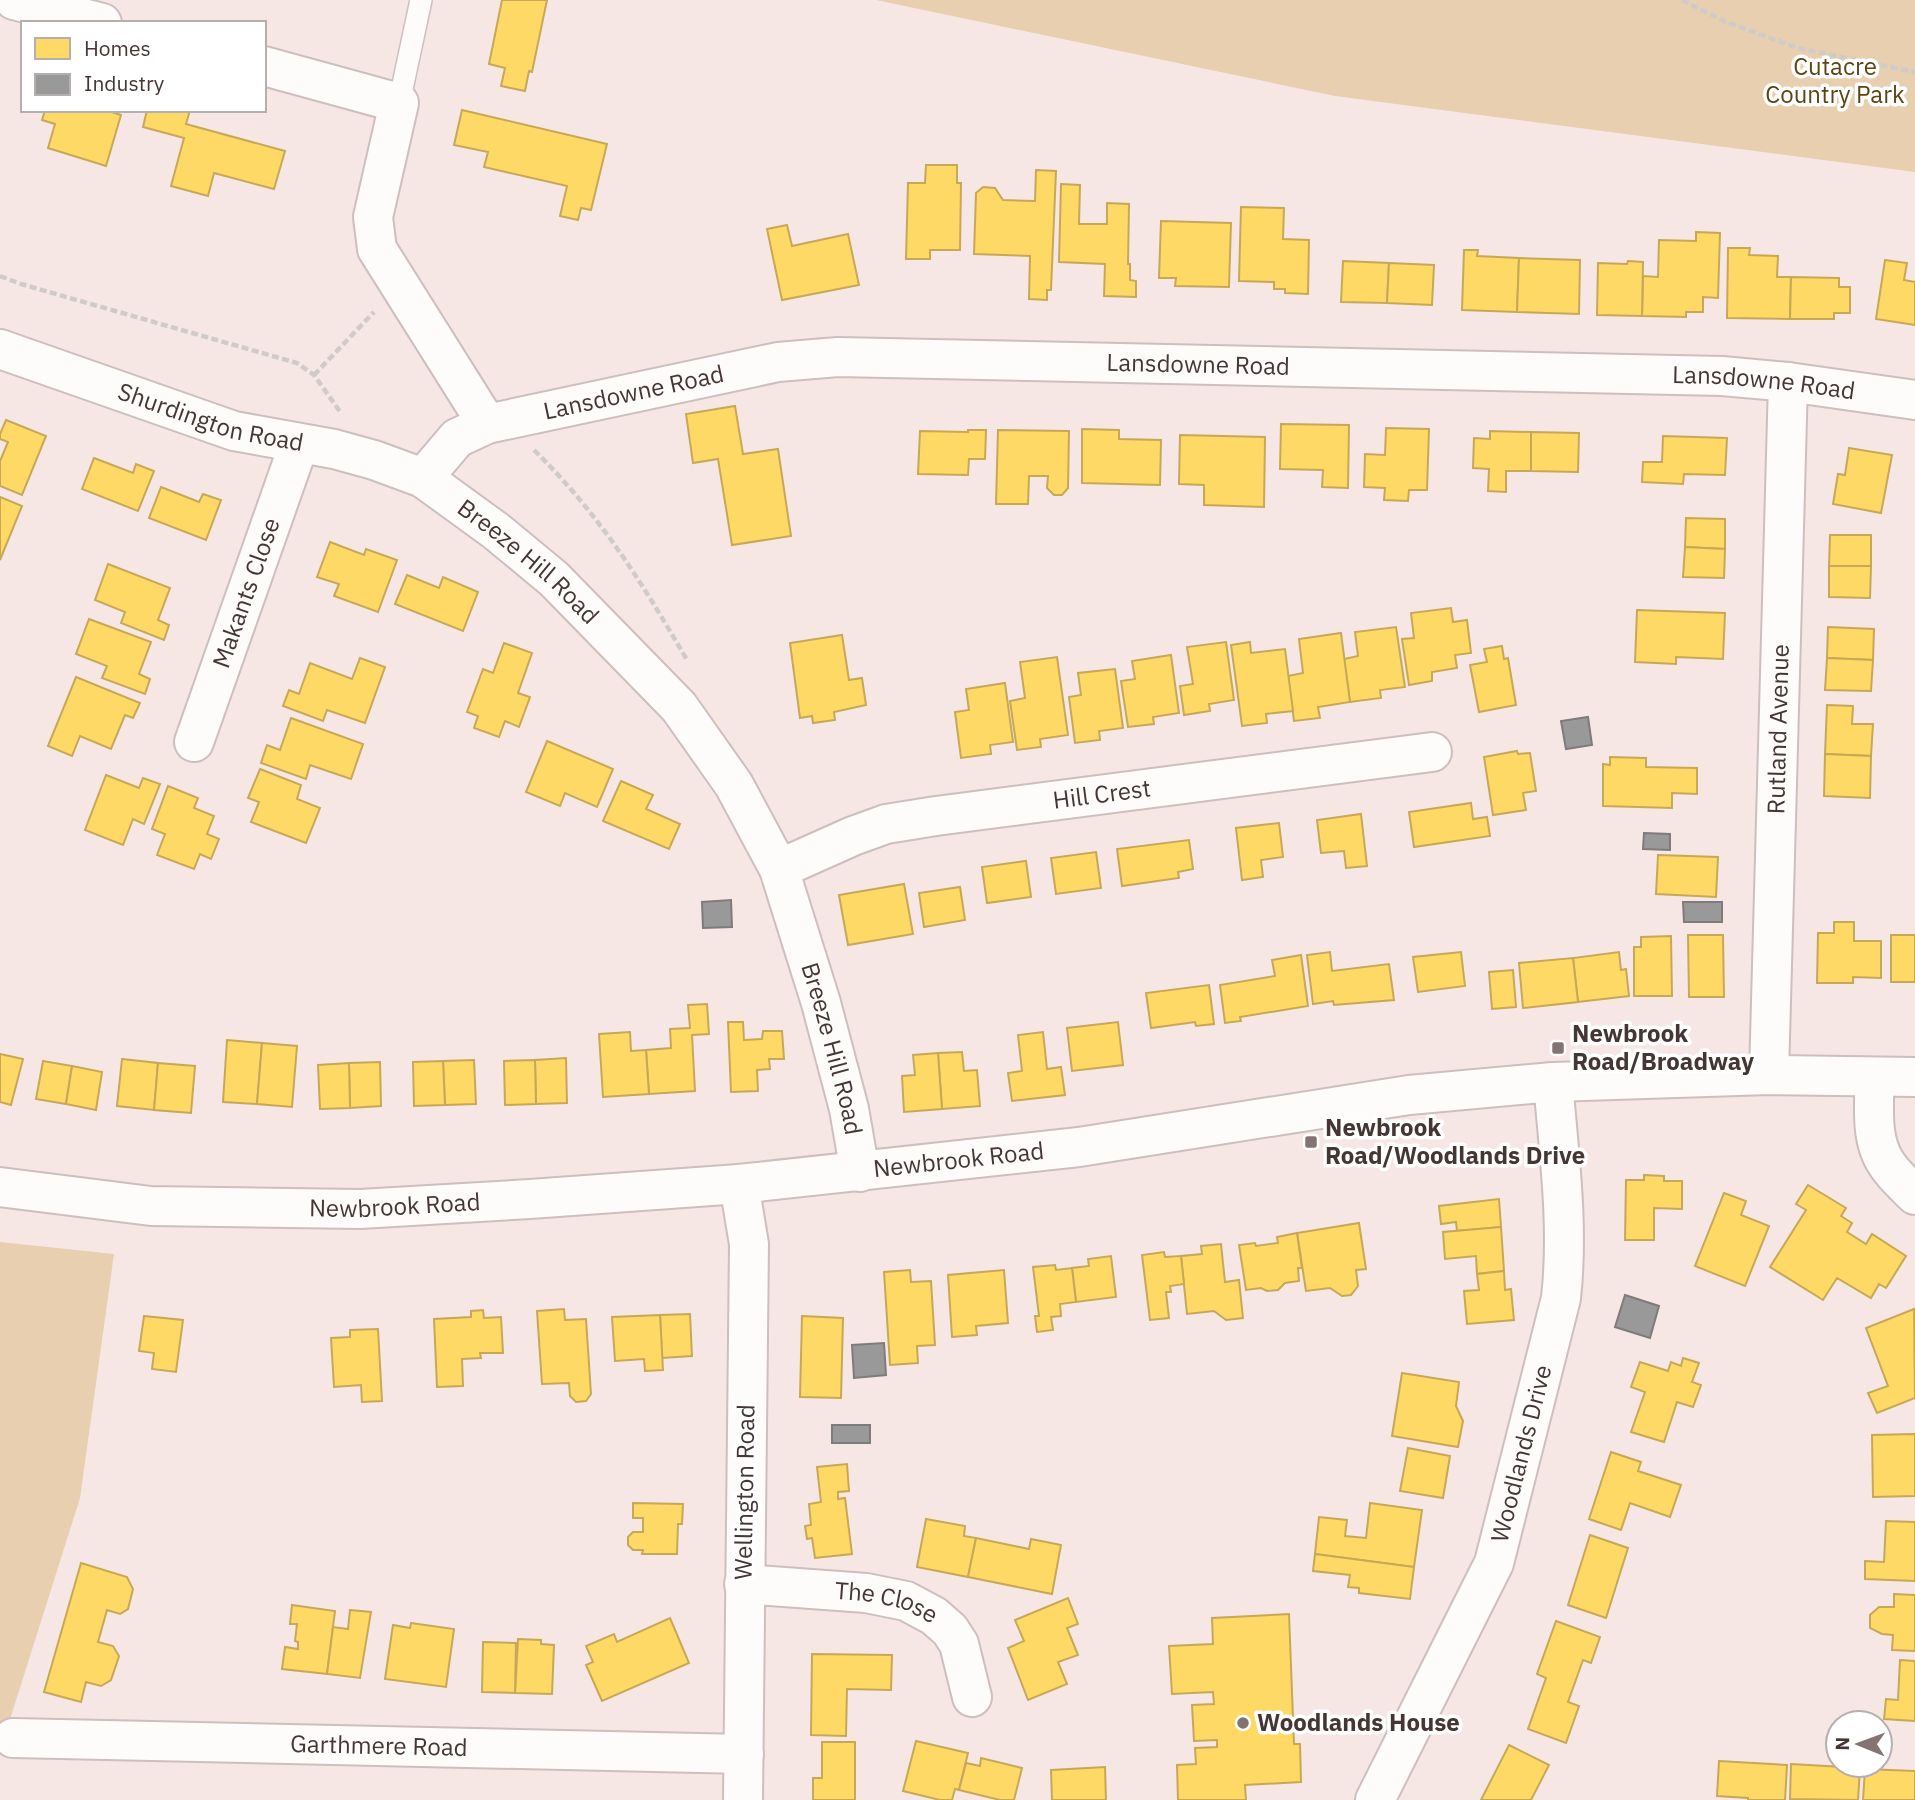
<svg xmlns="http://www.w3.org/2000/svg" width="1915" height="1800" viewBox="0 0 1915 1800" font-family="'IBM Plex Sans',sans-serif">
  <rect width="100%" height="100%" fill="#f6e7e5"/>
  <g fill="#e7cfaf">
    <path d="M876,0H1915V172L1335,96Z"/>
    <path d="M0,1242L114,1254L80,1498L0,1751Z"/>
  </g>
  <g fill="#ffd966" stroke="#c7a857" stroke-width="2">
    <path d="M502,0H547L532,72L529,71L525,91L501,86L505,68L489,64Z"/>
    <path d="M45,110H105L121,115L106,166L48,148L55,124L42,120Z"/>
    <path d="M147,110H190L186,124L285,151L274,189L214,173L208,196L171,186L184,138L143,127Z"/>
    <path d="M462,110L607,144L591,210L581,208L578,220L560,216L567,186L484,167L488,152L454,145Z"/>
    <path d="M926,165H957V183H961L960,250H930V259H906L908,183H925Z"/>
    <path d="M1036,170L1056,171L1051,290H1047V300L1029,299L1030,256L974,254L976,193L983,187L995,188L1003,200L1035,201Z"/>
    <path d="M1061,184L1080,185L1079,224H1107V203L1129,204L1128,264H1130V280L1136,281V297L1104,296L1105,264L1059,262Z"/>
    <path d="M1241,207L1284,208L1283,239L1309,240L1308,294L1285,293V289H1274V282L1239,281Z"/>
    <path d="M1161,221L1231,223L1229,287L1175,286L1176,278H1159Z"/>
    <path d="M787,225L792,246L848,234L859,285L782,300L767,229Z"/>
    <path d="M1696,232L1720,233L1718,298L1703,297V312H1686V317L1642,316L1643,276L1658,277L1659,240L1696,241Z"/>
    <path d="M1728,248H1750L1749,255L1778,256L1777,277H1791L1790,319L1727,318Z"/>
    <path d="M1464,250H1478L1477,256L1519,258L1517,312L1462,310Z"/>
    <path d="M1519,258L1580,260L1579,314L1517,312Z"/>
    <path d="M1885,260L1907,263L1904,280L1915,282V325L1876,319Z"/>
    <path d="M1343,261L1389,263L1387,303L1341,302Z"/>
    <path d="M1628,261L1643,262L1642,316L1597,315L1598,263L1627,264Z"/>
    <path d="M1389,263L1434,265L1432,305L1387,303Z"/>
    <path d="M1791,277L1839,278V287H1850V313H1834V319H1790Z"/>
    <path d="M735,406L743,454L778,449L791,536L732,545L718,459L693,463L686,414Z"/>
    <path d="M6,420L46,436L22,495L0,486V461L8,442L0,439V434Z"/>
    <path d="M1281,424L1349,425L1348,488L1322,487L1323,470L1280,469Z"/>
    <path d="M1386,428L1429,429L1427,490H1409L1408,501L1384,500L1385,488L1364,487L1365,454L1385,455Z"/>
    <path d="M1082,429L1119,430V439L1161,440L1160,485L1082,483Z"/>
    <path d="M968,430H986L985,459H969L968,475L918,474L920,431L968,432Z"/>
    <path d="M998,430L1069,431L1068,488L1062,495H1054L1047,488L1048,476H1029L1028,504H996Z"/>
    <path d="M1490,431L1531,432V471H1506V492L1488,491L1489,469L1473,468L1474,438L1490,439Z"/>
    <path d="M1531,432L1579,433L1578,472L1531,471Z"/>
    <path d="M1180,435L1265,437L1264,507L1204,505V485L1179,484Z"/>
    <path d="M1663,436L1727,438L1725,475L1684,474L1683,484L1642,482L1643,462H1662Z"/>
    <path d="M1849,448L1892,455L1881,513L1833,504L1838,474L1845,475Z"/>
    <path d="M94,458L133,473L136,464L154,471L138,511L82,489Z"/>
    <path d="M161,487L199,502L203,494L221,500L206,540L149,518Z"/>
    <path d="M0,497L22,506L0,560Z"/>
    <path d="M1686,518L1725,519V549L1685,547Z"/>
    <path d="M1830,535H1871V566H1829Z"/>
    <path d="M330,542L364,555L366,549L397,560L378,612L334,596L339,584L317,577Z"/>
    <path d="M1685,547L1725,549L1724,578L1683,577Z"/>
    <path d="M108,564L170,588L158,620L169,625L164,640L121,623L125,612L95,600Z"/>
    <path d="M1829,566H1871L1870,598L1829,597Z"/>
    <path d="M407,575L439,588L443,577L478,592L463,631L395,604Z"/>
    <path d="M1451,608L1453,622L1467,620L1471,653L1455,655L1457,668L1432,672V681L1409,685L1402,639L1414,638L1411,613Z"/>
    <path d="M1637,610L1725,613L1723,659L1676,657V664L1635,662Z"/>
    <path d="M89,619L151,642L139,674L150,679L145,694L102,678L107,666L76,654Z"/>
    <path d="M1396,627L1405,687L1380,690L1381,698L1350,702L1344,659L1358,656L1355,632Z"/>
    <path d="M1828,627L1874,629L1873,660L1827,658Z"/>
    <path d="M1341,633L1350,702L1318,707L1320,718L1294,721L1288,676L1303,673L1299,639Z"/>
    <path d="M842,635L849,680L862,678L866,705L834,712L835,720L813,723L812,716L800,718L790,643Z"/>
    <path d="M1226,642L1234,700L1209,704L1210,711L1184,715L1180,686L1193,684L1187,647Z"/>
    <path d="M1250,642L1251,653L1285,649L1293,711L1266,714L1267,723L1242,726L1231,645Z"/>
    <path d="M504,643L532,653L518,693L530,697L519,727L505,721L499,737L474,728L478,716L467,712L483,669L493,673Z"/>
    <path d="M1502,646L1504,659L1508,658L1516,705L1479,712L1470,665L1487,662L1484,649Z"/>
    <path d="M1171,655L1179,713L1153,717L1154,724L1128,727L1121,681L1135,679L1132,661Z"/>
    <path d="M1057,657L1068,735L1040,739L1041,747L1017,750L1010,701L1025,698L1020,662Z"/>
    <path d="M360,658L385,667L365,723L327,710L323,721L283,706L289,690L299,694L310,663L352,679Z"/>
    <path d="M1827,658L1873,660L1871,691L1825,690Z"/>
    <path d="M1115,669L1123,728L1099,731L1100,740L1075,743L1069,697L1081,695L1078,673Z"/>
    <path d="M76,677L140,703L133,718L125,715L111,749L80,736L72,756L48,746Z"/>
    <path d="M1005,683L1013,742L990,745L991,754L961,758L955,712L969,710L966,689Z"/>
    <path d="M1827,705L1853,706L1852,724H1873L1871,756L1825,754Z"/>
    <path d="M291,718L363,744L351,779L310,765L306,779L261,763L267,745L280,750Z"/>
    <path d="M547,741L613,769L597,807L565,793L560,806L526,792Z"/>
    <path d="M1517,751L1518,754L1530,753L1536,791L1523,793L1526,810L1493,815L1484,757Z"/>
    <path d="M1825,754L1871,756L1870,798L1824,796Z"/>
    <path d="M1610,757L1646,758V767L1697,768V794L1672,793V808L1603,806V764L1610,765Z"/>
    <path d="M260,769L301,785L297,799L320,808L306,843L251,822L259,802L248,798Z"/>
    <path d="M106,775L139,788L143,778L160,784L144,824L133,819L123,845L85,830Z"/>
    <path d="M621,781L653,795L646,809L680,824L669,849L603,821Z"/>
    <path d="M168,786L198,798L194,808L214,816L207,834L219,839L211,859L200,854L194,869L157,855L165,834L152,829Z"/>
    <path d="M1471,803L1473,819L1487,817L1490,836L1414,847L1409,812Z"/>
    <path d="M1361,814L1367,866L1346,868L1344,851L1321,853L1317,820Z"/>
    <path d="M1279,823L1283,857L1261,860L1263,877L1242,880L1236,828Z"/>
    <path d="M1189,840L1193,869L1178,872L1179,878L1122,886L1117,849Z"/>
    <path d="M1096,852L1101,888L1056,894L1051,858Z"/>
    <path d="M1658,855L1718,857L1716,897L1656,894Z"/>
    <path d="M1026,861L1031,897L987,903L982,867Z"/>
    <path d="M904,884L913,934L848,945L839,895Z"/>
    <path d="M960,887L965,920L924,927L919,893Z"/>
    <path d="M1834,922H1854V941H1881V978L1853,977V983H1817L1818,933H1834Z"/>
    <path d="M1688,935H1723L1724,997H1689Z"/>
    <rect x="1891" y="935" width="24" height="47"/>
    <path d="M1671,936L1672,996H1634V947H1641V937Z"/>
    <path d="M1330,952L1332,971L1389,964L1394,1000L1334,1005L1333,1001L1313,1004L1307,955Z"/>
    <path d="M1461,952L1465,986L1418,992L1413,957Z"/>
    <path d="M1619,952L1621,970L1626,969L1629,996L1578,1002L1573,958Z"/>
    <path d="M1301,955L1308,1006L1240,1017L1241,1021L1225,1023L1220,985L1275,976L1272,960Z"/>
    <path d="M1573,958L1578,1002L1523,1008L1519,963Z"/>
    <path d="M1513,970L1516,1007L1492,1009L1489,972Z"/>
    <path d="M1209,985L1214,1024L1196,1026L1195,1022L1151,1028L1146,993Z"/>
    <path d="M707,1004L709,1034L692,1035L695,1091L649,1094L646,1050L671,1048L670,1029L690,1028L688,1005Z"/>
    <path d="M728,1022H743L744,1040L762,1039L763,1031H782L784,1059H769L770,1069L757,1070L758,1091L731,1092Z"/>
    <path d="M1118,1022L1123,1065L1072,1071L1067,1028Z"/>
    <path d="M630,1032L631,1051L646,1050L649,1094L603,1097L599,1034Z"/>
    <path d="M1043,1032L1047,1069L1061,1067L1065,1095L1012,1101L1008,1073L1022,1071L1018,1035Z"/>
    <path d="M227,1040L262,1043L257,1104L223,1102Z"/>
    <path d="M262,1043L297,1046L292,1107L257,1104Z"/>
    <path d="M962,1052L964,1071L977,1070L980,1106L942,1109L938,1053Z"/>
    <path d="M938,1053L942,1109L904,1112L902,1076L915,1075L913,1055Z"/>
    <path d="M0,1054L23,1059L11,1105L0,1102Z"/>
    <path d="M566,1058L567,1103L536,1104L535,1060Z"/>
    <path d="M122,1059L158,1063L154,1110L117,1106Z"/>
    <path d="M474,1060L476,1104L445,1105L443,1061Z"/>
    <path d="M535,1060L536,1104L505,1105L504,1061Z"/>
    <path d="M43,1061L72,1066L66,1104L36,1099Z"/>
    <path d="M443,1061L445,1105L414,1106L413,1062Z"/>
    <path d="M380,1062L381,1106L350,1108L349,1063Z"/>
    <path d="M158,1063L195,1066L191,1113L154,1110Z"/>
    <path d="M349,1063L350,1108L320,1109L318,1065Z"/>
    <path d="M72,1066L102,1072L96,1110L66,1104Z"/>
    <path d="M1644,1175L1664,1176V1181H1682V1209L1654,1208V1240H1625L1626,1180H1644Z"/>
    <path d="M1808,1185L1846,1208L1841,1216L1852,1223L1847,1232L1866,1244L1872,1234L1906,1256L1886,1288L1879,1284L1871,1298L1837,1278L1823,1300L1770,1267L1806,1210L1796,1204Z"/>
    <path d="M1724,1193L1746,1201L1741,1215L1769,1226L1745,1286L1695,1266Z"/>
    <path d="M1499,1199L1501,1227L1457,1231L1456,1222L1441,1224L1439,1206Z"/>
    <path d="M1359,1223L1366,1269L1356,1270L1358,1286L1351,1295L1342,1296L1330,1288L1306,1291L1297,1233Z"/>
    <path d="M1501,1227L1504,1271L1477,1274L1476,1256L1445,1259L1443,1232Z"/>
    <path d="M1297,1233L1302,1268H1298L1299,1281L1285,1283L1278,1290L1267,1291L1261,1288L1246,1290L1239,1245L1255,1243L1256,1246L1278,1243L1277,1237Z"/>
    <path d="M1221,1244L1225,1282L1239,1280L1243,1318L1226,1320L1214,1311L1187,1314L1181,1256L1202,1254L1201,1246Z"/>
    <path d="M1164,1252L1165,1257L1181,1256L1184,1284L1170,1286L1171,1292H1166L1169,1318L1150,1320L1142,1255Z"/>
    <path d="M1111,1256L1116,1297L1076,1302L1072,1268L1089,1266L1088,1259Z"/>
    <path d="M1055,1265L1056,1270L1072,1268L1076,1302L1060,1304L1061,1316L1051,1317L1053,1330L1037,1332L1035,1316H1039L1033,1267Z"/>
    <path d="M910,1270L911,1282L931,1281L935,1345L917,1346L918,1363L890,1365L884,1272Z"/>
    <path d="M1004,1270L1008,1323L976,1326L977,1335L952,1337L948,1275Z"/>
    <path d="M1504,1271L1505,1290L1511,1289L1514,1320L1467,1324L1464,1291L1479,1290L1477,1274Z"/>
    <path d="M564,1309L565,1320L586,1319L591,1394L586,1401L576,1402L570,1396L569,1383L542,1384L537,1311Z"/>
    <path d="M1914,1309L1915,1398L1877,1413L1868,1393L1888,1386L1866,1328Z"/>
    <path d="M483,1310L484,1318L501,1317L503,1353H480L481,1358L462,1359L463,1386L437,1387L434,1319L471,1317V1311Z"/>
    <path d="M690,1314L692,1356L662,1358L660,1315Z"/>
    <path d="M660,1315L663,1370L645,1371L644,1359L615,1361L612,1317Z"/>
    <path d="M144,1316L183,1320L176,1372L152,1369L154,1353L139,1351Z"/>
    <path d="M802,1316L843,1318L841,1398L800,1397Z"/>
    <path d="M378,1329L382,1401L362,1402L361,1385L334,1387L331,1338L350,1337V1330Z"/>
    <path d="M1683,1358L1699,1363L1692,1382L1701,1385L1693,1407L1677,1402L1664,1442L1631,1432L1645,1392L1631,1387L1640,1362L1668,1371L1671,1362L1681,1366Z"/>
    <path d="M1402,1373L1459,1382L1456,1406L1463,1421L1458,1447L1392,1436Z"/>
    <path d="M1915,1434V1496L1873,1497L1872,1435Z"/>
    <path d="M1408,1448L1450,1456L1443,1498L1400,1491Z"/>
    <path d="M1611,1452L1641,1462L1638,1471L1681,1485L1670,1517L1630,1503L1621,1530L1589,1519Z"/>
    <path d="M847,1464L849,1491L838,1492V1499L845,1498L852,1554L815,1558L812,1538L807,1539L805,1526L811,1525L809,1504L821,1502L817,1467Z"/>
    <path d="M633,1503L683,1504L682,1524H678L677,1554H642L643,1550H633L628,1545V1537L633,1532H643V1518H633Z"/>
    <path d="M1370,1503L1422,1510L1414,1567L1315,1554L1319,1517L1347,1520L1345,1536L1366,1538Z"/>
    <path d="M926,1519L965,1526L964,1536L976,1538L968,1577L917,1567Z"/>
    <path d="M1886,1521L1915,1522V1581L1865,1579V1561L1884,1562Z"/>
    <path d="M1590,1535L1628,1548L1606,1618L1568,1605Z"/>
    <path d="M976,1538L1029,1549L1031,1539L1061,1545L1052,1594L968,1577Z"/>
    <path d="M1315,1554L1414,1567L1410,1599L1359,1593V1588L1348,1587L1350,1575L1313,1571Z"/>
    <path d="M81,1563L127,1577L133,1589L128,1609L120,1614L107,1610L98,1642L113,1646L119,1656L111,1680L101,1686L86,1682L81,1702L44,1692Z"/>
    <path d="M1894,1594L1915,1595V1651L1892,1650L1893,1635L1882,1634L1870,1628V1615L1879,1607H1894Z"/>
    <path d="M1068,1598L1078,1624L1067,1628L1078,1655L1058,1662L1067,1684L1028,1700L1008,1648L1024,1641L1015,1620Z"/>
    <path d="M292,1605L335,1611L327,1674L282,1669L285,1647L298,1649V1642L295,1641L297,1624H290Z"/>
    <path d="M350,1610L371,1612L360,1678L327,1674L333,1627L348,1629Z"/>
    <path d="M1289,1614L1294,1744H1300L1301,1782L1245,1785L1246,1800H1178L1177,1765L1196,1764L1195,1748L1217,1747V1740L1194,1741L1192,1705L1214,1704L1213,1692L1172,1694L1169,1646L1213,1644L1212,1618Z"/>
    <path d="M670,1618L689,1663L602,1701L586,1665L593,1662L586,1646L614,1634L617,1642Z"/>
    <path d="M1556,1621L1600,1637L1591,1663L1583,1660L1568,1702L1579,1706L1566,1743L1528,1729L1546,1678L1537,1674Z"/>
    <path d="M411,1623L454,1629L446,1687L385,1679L393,1625L410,1628Z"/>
    <path d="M518,1639L541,1640V1644L554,1645L552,1694L515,1693Z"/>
    <path d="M483,1642L516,1643L515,1693L482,1692Z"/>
    <path d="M812,1654L892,1655L891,1690L847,1689L846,1736L811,1735Z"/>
    <path d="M1900,1660L1915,1661V1721L1884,1719L1886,1699L1898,1700Z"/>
    <path d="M916,1741L968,1753L959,1790L955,1789L952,1800H940L903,1791Z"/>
    <path d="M822,1742H855V1800H813V1778H822Z"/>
    <path d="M1509,1745L1549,1765L1531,1800H1481Z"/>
    <path d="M981,1758L1022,1768L1014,1800H1000L959,1790L966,1763L980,1766Z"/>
    <path d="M1719,1761L1787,1765L1785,1800H1748V1798L1717,1796Z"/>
    <path d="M1791,1764L1860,1768L1858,1800L1790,1799Z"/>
    <path d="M1105,1767L1106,1800H1052L1051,1770Z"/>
    <path d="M1865,1769L1915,1771V1800H1863Z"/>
  </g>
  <g fill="#999" stroke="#807b7b" stroke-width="2">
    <path d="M1588,717L1592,745L1566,749L1561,721Z"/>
    <path d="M1644,833L1670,834V850L1643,849Z"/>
    <path d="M731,900L732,927L703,928L702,902Z"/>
    <path d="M1683,902H1722V922H1684Z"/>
    <path d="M1625,1295L1659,1306L1650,1338L1615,1327Z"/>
    <path d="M884,1343L886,1375L854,1378L852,1345Z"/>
    <rect x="832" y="1425" width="38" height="18"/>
  </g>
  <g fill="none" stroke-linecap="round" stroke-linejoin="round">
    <g stroke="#cdbfbd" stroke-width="24">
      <path id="lane" d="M399,103L421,0"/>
    </g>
    <g stroke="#cdbfbd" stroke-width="42">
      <g id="street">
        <path d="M14,0L102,23"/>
        <path id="s1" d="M264,66L399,103L373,217L377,249L487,424L457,438L423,478L496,531L554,579L679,707L734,785L779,869L821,1003L849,1109L860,1172"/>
        <path id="s2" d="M0,349L234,431L334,449L374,460L423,478"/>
        <path id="s3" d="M487,424L778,362L838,357L1722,376L1788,382L1915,400"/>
        <path id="s4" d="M194,742L299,444"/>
        <path id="s5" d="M779,869L853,836L886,824L936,816L1432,752"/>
        <path id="s6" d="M1769,1075L1788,382"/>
        <path d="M1874,1077C1875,1100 1871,1129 1880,1151C1886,1168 1902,1182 1915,1195"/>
        <path d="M739,1184L749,1244L743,1800"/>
        <path id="s7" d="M744,1584L866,1593L906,1601L934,1616L950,1630L959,1644L972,1697"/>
        <path id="s8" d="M13,1738L744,1754"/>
        <path id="s9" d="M1375,1800L1494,1563L1561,1298C1569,1226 1559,1154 1553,1082"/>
      </g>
    </g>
    <g stroke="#cdbfbd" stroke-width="42">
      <g id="highway">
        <path id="s10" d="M0,1187L151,1206L360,1209L530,1199L739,1184L1079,1147L1409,1095L1553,1082L1769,1075L1915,1077"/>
      </g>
    </g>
    <g stroke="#d0cac9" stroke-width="4.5" stroke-dasharray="7 3.5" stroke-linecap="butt">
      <path d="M1682,0L1726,22L1798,48L1915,72"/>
      <path d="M0,276L21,284L297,363L314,375L341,413"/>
      <path d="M314,375L374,312"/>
      <path d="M534,450C600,515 641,581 687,660"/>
    </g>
    <use href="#lane" stroke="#fefbfb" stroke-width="21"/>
    <use href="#street" stroke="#fefbfb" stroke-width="38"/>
    <use href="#highway" stroke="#fefbfb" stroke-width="38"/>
  </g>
  <g fill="#837473" stroke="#fff" stroke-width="2.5">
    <rect x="1551" y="1041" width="14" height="14" rx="3.5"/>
    <rect x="1304" y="1135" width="14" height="14" rx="3.5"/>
    <circle cx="1243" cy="1723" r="7"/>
  </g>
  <g text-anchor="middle" stroke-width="7" stroke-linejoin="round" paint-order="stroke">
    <g font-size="24" fill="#5d4513" stroke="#fff">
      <text x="1835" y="75">Cutacre<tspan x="1835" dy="28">Country Park</tspan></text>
    </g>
    <g font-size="24" fill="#453635" stroke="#fff">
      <text dy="8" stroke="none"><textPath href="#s3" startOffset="718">Lansdowne Road</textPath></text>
      <text dy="8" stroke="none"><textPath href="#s3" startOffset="1284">Lansdowne Road</textPath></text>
      <text dy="8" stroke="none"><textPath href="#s3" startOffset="150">Lansdowne Road</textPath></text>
      <text dy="8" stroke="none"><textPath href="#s2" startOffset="222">Shurdington Road</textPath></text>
      <text dy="8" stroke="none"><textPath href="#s1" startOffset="716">Breeze Hill Road</textPath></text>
      <text dy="8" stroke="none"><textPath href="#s4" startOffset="158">Makants Close</textPath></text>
      <text dy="8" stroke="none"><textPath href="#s6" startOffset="346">Rutland Avenue</textPath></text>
      <text dy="8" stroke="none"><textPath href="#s5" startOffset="334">Hill Crest</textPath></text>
      <text dy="8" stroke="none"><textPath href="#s1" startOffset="1304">Breeze Hill Road</textPath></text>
      <text dy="8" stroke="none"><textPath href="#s10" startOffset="962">Newbrook Road</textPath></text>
      <text dy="8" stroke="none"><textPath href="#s10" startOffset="396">Newbrook Road</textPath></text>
      <text dy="8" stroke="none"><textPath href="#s9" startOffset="378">Woodlands Drive</textPath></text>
      <text transform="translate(745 1492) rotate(-89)" y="8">Wellington Road</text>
      <text dy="8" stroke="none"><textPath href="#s7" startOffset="144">The Close</textPath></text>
      <text dy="8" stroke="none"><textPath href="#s8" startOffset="366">Garthmere Road</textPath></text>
    </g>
    <g font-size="24" font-weight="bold" fill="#453635" stroke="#fff" text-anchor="start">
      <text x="1572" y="1042">Newbrook<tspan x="1572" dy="28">Road/Broadway</tspan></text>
      <text x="1325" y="1136">Newbrook<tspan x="1325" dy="28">Road/Woodlands Drive</tspan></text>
      <text x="1257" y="1731">Woodlands House</text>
    </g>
  </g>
  <rect x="21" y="21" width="245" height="91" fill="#ffffff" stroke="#b5afae" stroke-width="2"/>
  <rect x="35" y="38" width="35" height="21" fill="#ffd966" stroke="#b5afae" stroke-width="2"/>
  <text x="84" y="56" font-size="21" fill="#453635">Homes</text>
  <rect x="35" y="74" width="35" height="21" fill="#999999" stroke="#b5afae" stroke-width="2"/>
  <text x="84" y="91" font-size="21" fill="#453635">Industry</text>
  <g transform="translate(1859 1744) rotate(271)"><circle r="33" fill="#ffffff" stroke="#b5afae" stroke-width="2"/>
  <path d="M0-5L12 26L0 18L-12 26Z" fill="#837473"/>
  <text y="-10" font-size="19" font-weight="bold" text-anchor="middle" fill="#453635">N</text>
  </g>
</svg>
